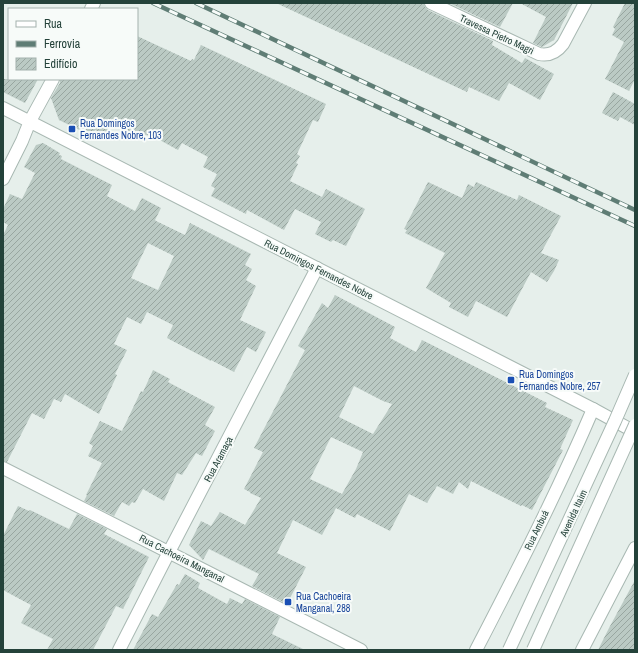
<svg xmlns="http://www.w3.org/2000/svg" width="638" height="653" viewBox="0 0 638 653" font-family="'Archivo Narrow',sans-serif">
  <defs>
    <pattern id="building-hatch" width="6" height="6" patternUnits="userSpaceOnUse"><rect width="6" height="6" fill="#bbcac4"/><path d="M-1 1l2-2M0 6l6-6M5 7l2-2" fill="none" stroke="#98a6a0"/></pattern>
  </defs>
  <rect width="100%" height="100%" fill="#e6efeb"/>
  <g fill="url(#building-hatch)" fill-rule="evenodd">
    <path d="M276,3H424L425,7L428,10L493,41L492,45L522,63L525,58L554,74L540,100L509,83L499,101L469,87L467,92Z"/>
    <path d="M449,3H513L500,27Z"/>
    <path d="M520,3H573L554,40L542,47L533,43L546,17Z"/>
    <path d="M625,3H635V79L629,91L605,79L624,42L612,35L615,29L613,27Z"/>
    <path d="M137,36L191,61L192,59L194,60L201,45L326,104L318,122L313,120L297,154L300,156L296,163L298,164L290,181L322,197L326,189L365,209L346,246L333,240L331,242L315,234L321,222L295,209L284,230L247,210L246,214L211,196L215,188L211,186L217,174L203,167L208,157L182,143L178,150L156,138L140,133L138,137L128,131L127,132L117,127L116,129L110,127L106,135L95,130L92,136L59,120L51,98L60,83V79H137Z"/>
    <path d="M3,79H38L25,103L3,92Z"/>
    <path d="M613,92L635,104V125L620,117L618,121L602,113Z"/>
    <path d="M43,143L60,153L59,155L62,156L61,159L112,185L107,196L135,211L142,198L161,208L155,220L156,221L185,235L190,223L251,254L245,265L252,269L246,280L256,286L240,320L266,332L256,352L247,347L234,372L211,360V361L167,338L173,325L147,312L141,324L127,317L114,344L127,350L115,374L117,375L99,414L65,394L61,402L54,399L44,419L32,413L7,462L3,461V235L8,225L3,222V209L10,194L22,199L35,173L24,167L36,145ZM148,243L174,256L158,290L131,278Z"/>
    <path d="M428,182L462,198L468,184L474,187L476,182L517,200L519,195L561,216L541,253L559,260L554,271L547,282L531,272L507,317L476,301L468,317L449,307L451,303L426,288L445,253L405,233L407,230L404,229Z"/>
    <path d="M335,295L395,327L390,338L416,352L422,340L547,403L545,407L573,420L560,449L563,450L532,510L522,505L521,506L471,481L468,489L459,482L453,494L437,486L427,503L409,494L390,531L357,514L355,518L336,508L322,535L293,520L277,553L306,567L287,604L252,586L259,574L209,549L203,560L189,545L201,521L211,526L220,512L245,525L261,498L250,493V492L244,489L263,452L254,448L305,350L298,346L322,303L328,308ZM354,386L383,401L392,404L373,434L339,417ZM331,437L363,452L356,469L342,494L310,479Z"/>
    <path d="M153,370L170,379L168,382L215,407L205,425L215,431L202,456L196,453L182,475L177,473L164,501L143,489L135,503L132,502L129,506L122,502L114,516L84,501L87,495H86L102,463L88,456L93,446L89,443L100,421L122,431L141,391L143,392Z"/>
    <path d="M18,506L29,511L30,510L69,529L77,514L107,529L104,534L149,557L123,609L116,606L93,650H47L53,639L21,623L31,605L3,590V536Z"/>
    <path d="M185,574L200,583L198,588L227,604L230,598L242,604L245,599L280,617L272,634L305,650H133L152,614L158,617L177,584L179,585Z"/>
    <path d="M635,580V650H598L609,628Z"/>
  </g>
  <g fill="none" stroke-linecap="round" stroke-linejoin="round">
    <g stroke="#a8b8b2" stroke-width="14">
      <g id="minor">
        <path d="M431,3L539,54C549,56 557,52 563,44L585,3"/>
        <path d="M91,9L94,3"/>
        <path d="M3,179L22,141L30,121L53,79"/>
        <path d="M3,468L361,650"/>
        <path d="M119,650L169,552L317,268"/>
      </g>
    </g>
    <g stroke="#a8b8b2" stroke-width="14">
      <g id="tertiary">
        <path d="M3,108L593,409L635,432"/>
        <path d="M476,650C517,571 558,491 593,409"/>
        <path d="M582,650L635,548"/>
      </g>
    </g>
    <use href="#minor" stroke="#fff" stroke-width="12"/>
    <use href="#tertiary" stroke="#fff" stroke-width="12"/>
    <g stroke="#5f7d75" stroke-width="4.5">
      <g id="rail">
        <path d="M153,3L635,226"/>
        <path d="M196,3L635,210"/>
      </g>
    </g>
    <use href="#rail" stroke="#f7fbf9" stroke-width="3" stroke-dasharray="9" stroke-linecap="butt"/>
    <g stroke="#a8b8b2" stroke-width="14" stroke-linecap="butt">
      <g id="tertiary-bridge">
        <path d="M509,650L615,421L635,375"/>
        <path d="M533,650L635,425"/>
      </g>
    </g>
    <use href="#tertiary-bridge" stroke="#fff" stroke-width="12"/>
  </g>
  <g fill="#1a4fb4" stroke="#f7fbf9" stroke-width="1.5">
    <rect x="68" y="125" width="8" height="8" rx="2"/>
    <rect x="507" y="376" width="8" height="8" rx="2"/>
    <rect x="284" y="598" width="8" height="8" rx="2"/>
  </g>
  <g text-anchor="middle" stroke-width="4" stroke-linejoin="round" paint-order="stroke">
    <g font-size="10" fill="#24423a" stroke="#f7fbf9">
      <text transform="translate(497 34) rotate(25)" y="4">Travessa Pietro Magri</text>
      <text transform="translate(319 269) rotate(27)" y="4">Rua Domingos Fernandes Nobre</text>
      <text transform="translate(218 459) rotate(-62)" y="4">Rua Aramaça</text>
      <text transform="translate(573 513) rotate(-65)" y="4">Avenida Itaim</text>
      <text transform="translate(536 530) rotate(-64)" y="4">Rua Ambuá</text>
      <text transform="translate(182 558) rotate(27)" y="4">Rua Cachoeira Manganal</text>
    </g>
    <g font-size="10" fill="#164399" stroke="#f7fbf9" text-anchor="start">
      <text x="80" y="127">Rua Domingos<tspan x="80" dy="12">Fernandes Nobre, 103</tspan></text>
      <text x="519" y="378">Rua Domingos<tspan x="519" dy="12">Fernandes Nobre, 257</tspan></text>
      <text x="296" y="600">Rua Cachoeira<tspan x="296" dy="12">Manganal, 288</tspan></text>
    </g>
  </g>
  <rect width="638" height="653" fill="none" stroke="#24423a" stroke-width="8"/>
  <rect x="8" y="8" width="130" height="72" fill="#f7fbf9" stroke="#a3b1ad"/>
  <rect x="16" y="21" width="20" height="6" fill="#ffffff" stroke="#a3b1ad"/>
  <text x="44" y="28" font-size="12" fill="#24423a">Rua</text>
  <rect x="16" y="41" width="20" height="6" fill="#5f7d75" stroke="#a3b1ad"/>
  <text x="44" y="48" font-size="12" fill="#24423a">Ferrovia</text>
  <rect x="16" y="58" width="20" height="12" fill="url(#building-hatch)" stroke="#a3b1ad"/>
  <text x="44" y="68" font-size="12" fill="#24423a">Edifício</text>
</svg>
